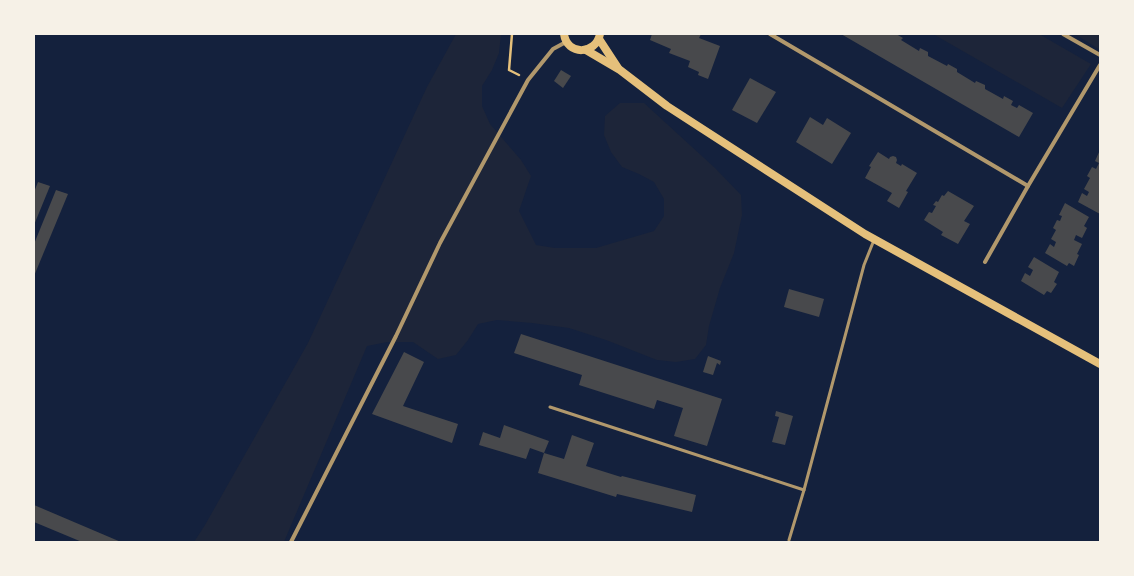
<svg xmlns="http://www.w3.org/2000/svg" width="1134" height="576" viewBox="0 0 1134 576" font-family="'Nunito Sans',sans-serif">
  <rect width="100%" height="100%" fill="#14213d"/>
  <g fill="#1d2539">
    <path d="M456,34H501L499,53L492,70L482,86V106L490,124L521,160L531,176L519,211L536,245L555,248H596L654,231L664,216V199L654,182L639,174L622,167L611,152L604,135L605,116L620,103H644L715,168L741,195L742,215L734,253L720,288L709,326L706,345L695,359L676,362L657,360L606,340L569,328L532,323L497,320L478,324L468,340L456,355L438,359L413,342H387L367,346L284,542H194L205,525L308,343L427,87Z"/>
    <path d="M933,34H1039L1091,64L1062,108Z"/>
    <path d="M1075,34H1100V50Z"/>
  </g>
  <g fill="#48494c">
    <path d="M652,34H701L699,38L720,46L708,79L698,75L699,72L688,67L690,61L669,53L671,49L650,40Z"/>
    <path d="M841,34H896L903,38L901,40L919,51L920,48L928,52V56L947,66L948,64L957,69V72L975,83L976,81L985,85V89L1003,99L1004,96L1013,101L1011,105L1017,108L1019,105L1033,113L1019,137Z"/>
    <path d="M561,70L571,76L563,88L554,81Z"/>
    <path d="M750,78L776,92L757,123L732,110Z"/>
    <path d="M810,117L823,125L827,118L851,133L832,164L796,142Z"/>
    <path d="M1100,150V214L1078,202L1082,193L1087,196L1089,192L1084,189L1090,178L1087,176L1092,167L1096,169L1099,163L1095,161Z"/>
    <path d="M878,152L889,159L890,157L893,156L896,157L897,160L896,163L901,166L902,164L917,173L906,191L908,192L899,208L887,201L892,193L865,178L871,167L869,166Z"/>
    <path d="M38,182L50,186L34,225V192Z"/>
    <path d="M56,190L68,194L34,276V244Z"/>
    <path d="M948,191L974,206L964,221L970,224L958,244L941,235L943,232L924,220L929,212L932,213L936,206L933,205L936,201L938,202L942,195L944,196Z"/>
    <path d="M1065,203L1089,217L1084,226L1087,228L1082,238L1076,235L1074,240L1082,244L1077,254L1079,255L1074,266L1069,263L1067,266L1045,253L1050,244L1054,247L1056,242L1051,239L1056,230L1053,228L1057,220L1060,221L1062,216L1059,215Z"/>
    <path d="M1034,257L1059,272L1054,282L1057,284L1051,293L1047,291L1044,295L1021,281L1025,273L1030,276L1033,270L1028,267Z"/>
    <path d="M789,289L824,299L819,317L784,307Z"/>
    <path d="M521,334L722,399L707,446L674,436L683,408L657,400L654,409L579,385L582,375L514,353Z"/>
    <path d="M404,352L424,362L403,406L458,424L452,443L372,414Z"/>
    <path d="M708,356L721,361L720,365L717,363L713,375L703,372Z"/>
    <path d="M776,411L793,416L785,445L772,442L779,417L775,416Z"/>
    <path d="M504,425L549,441L544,453L530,448L526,459L479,445L483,432L500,438Z"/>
    <path d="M572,435L594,443L586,466L621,477L622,476L696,495L692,512L617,494L616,497L538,473L544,453L564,459Z"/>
    <path d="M34,505L121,542H82L34,522Z"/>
  </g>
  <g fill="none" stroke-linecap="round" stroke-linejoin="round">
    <path stroke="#e5c07b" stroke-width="2.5" d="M512,34L509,70L519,75"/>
    <g stroke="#b1986c" stroke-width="3">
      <path d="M550,407L804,490L864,265L874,240"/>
      <path d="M789,540L804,490"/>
    </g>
    <g stroke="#b1986c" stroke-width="4">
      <path d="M770,34L1028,186"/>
      <path d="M1063,34L1100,55"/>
      <path d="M985,262L1028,186L1100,65"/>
      <path d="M291,542L396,336L440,243L528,80L553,49L566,42"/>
    </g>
    <g stroke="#e5c07b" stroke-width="8">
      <path d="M564,34C567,56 596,55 600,34"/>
      <path d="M599,39L618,68"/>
      <path d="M586,50L620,70L667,106L865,234L1100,364"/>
    </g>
  </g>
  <rect width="1134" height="576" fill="none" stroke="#f6f1e7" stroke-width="70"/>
</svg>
